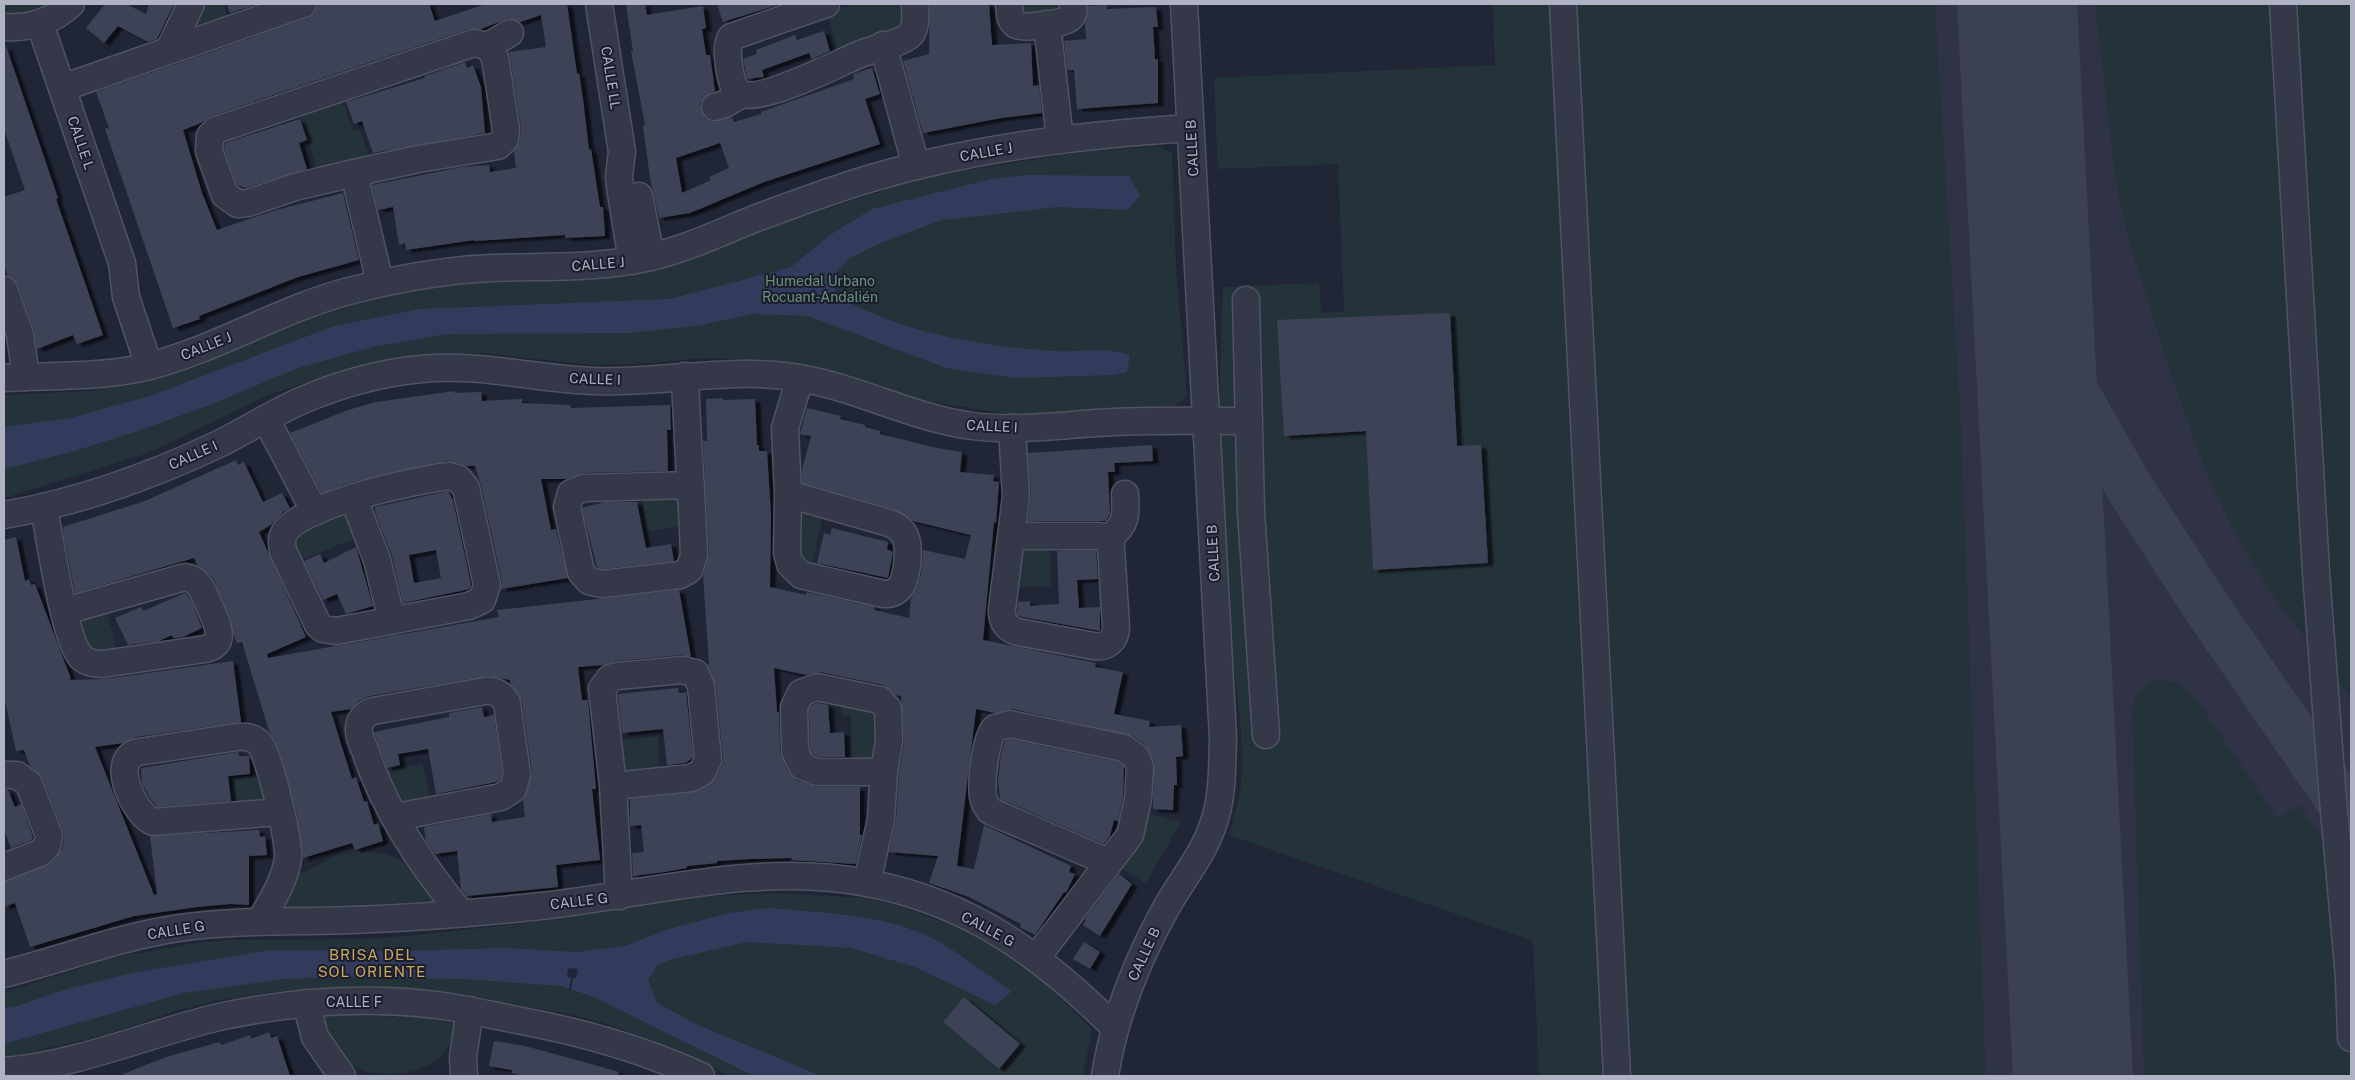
<svg xmlns="http://www.w3.org/2000/svg" width="2355" height="1080" viewBox="0 0 2355 1080" font-family="'Public Sans',sans-serif">
  <defs>
    <filter id="shadow"><feDropShadow dx="5.5" dy="3" stdDeviation="1" flood-color="#0009"/></filter>
  </defs>
  <rect width="100%" height="100%" fill="#212637"/>
  <path fill="#2f3345" d="M1493,4H2351V1076H1539Z"/>
  <g fill="#243339">
    <path d="M4,4H57L49,9L4,17Z"/>
    <path d="M202,4H224L228,21L192,34Z"/>
    <path d="M854,4H901L904,31L838,53L827,12Z"/>
    <path d="M1020,4H1064L1063,8L1025,17Z"/>
    <path d="M1493,4H1935L1961,426L1986,1076H1539L1534,941L1229,835L1240,793L1243,760L1238,696L1224,599L1217,471L1223,287L1319,283L1321,313L1344,312L1338,164L1218,169L1214,78L1497,65Z"/>
    <path d="M2095,4H2351V698L2271,593L2232,528L2204,467L2170,372L2127,234L2115,176Z"/>
    <path d="M341,95L353,131L360,130L371,162L319,175L298,109Z"/>
    <path d="M1159,146L1172,153L1176,271L1187,396L1176,405L1162,408L1014,415L925,401L810,366L760,359L703,358L653,363L591,365L482,353L415,356L344,371L270,394L148,453L4,498V395L89,391L174,369L293,320L391,292L445,284L505,279L571,281L625,274L925,177L1082,152Z"/>
    <path d="M681,499L680,526L647,532L642,500Z"/>
    <path d="M796,504L824,509L811,570L800,563Z"/>
    <path d="M344,510L359,537L297,561L292,551L297,532Z"/>
    <path d="M1050,544L1051,586L1012,587L1020,545Z"/>
    <path d="M105,606L118,653L93,656L83,642L78,615Z"/>
    <path d="M2157,679L2177,683L2197,700L2277,818L2300,805L2325,845L2351,927V1076H2144L2132,710C2135,696 2142,683 2157,679Z"/>
    <path d="M841,696L882,711L883,761L851,760V715L842,716Z"/>
    <path d="M658,736L659,775L619,780L616,741Z"/>
    <path d="M258,755L271,800L237,810L232,779L257,774Z"/>
    <path d="M422,764L431,802L400,808L380,772Z"/>
    <path d="M1143,812L1181,822L1146,883L1118,866Z"/>
    <path d="M358,851C404,852 411,867 438,901L279,908L296,872H305L335,856Z"/>
    <path d="M769,893L866,898L896,905L955,926L984,940L1038,977L1092,1029L1083,1076H731L670,1047L601,1022L566,1013L450,995L324,989L282,991L213,1001L179,1010L101,1036L4,1058V993L111,958L190,944L230,940L367,939L418,935L543,921L587,912L676,898Z"/>
    <path d="M351,1015L422,1018L459,1023C455,1037 449,1049 438,1059C410,1080 358,1080 335,1052C328,1042 324,1028 319,1017Z"/>
  </g>
  <g fill="#333b5c">
    <path d="M1027,175L1129,176L1140,195L1128,210L1057,207L942,220L880,243L850,258L836,273L835,295C903,333 977,346 1055,351C1083,353 1101,346 1130,355L1127,372L1112,375L1016,378L946,368L808,316L753,314L701,325L630,333L446,334L373,347L298,368L210,405L135,432L71,452L4,469V427L70,418L150,396L334,326L420,309L670,299L791,267L830,235L872,209L991,179Z"/>
    <path d="M769,908C828,914 894,913 946,946C969,960 989,977 1012,991L995,1005L915,967L851,948L747,942L672,959L657,966L648,980L657,1003L698,1025L821,1076H754L594,997L561,986L464,979L341,977L284,979L184,993L4,1044V1008L17,1006L67,989L137,972L271,950L401,951L506,948L577,952L625,946L669,929L729,913Z"/>
  </g>
  <path fill="#212637" d="M568,968L578,969L576,978H573L571,990H569L571,978L567,977Z"/>
  <g fill="none" stroke-linecap="round" stroke-linejoin="round">
    <path stroke="#3c4053" stroke-width="48" d="M2031,281L2046,337L2062,369L2129,487L2205,605L2351,817"/>
    <path stroke="#3c4053" stroke-width="120" d="M2017,4L2073,1076"/>
  </g>
  <g fill="#3d4357" fill-rule="evenodd" filter="url(#shadow)">
    <path d="M105,4H126L146,14L149,4H174L157,39L148,42L118,26L104,43L86,28Z"/>
    <path d="M227,4H258L230,13Z"/>
    <path d="M318,4H429L435,21L486,4H567L577,74L579,73L583,99L589,150L591,149L600,207H603L605,236L565,238V235L474,241V240L406,250L405,243L399,245L393,207L378,210L372,185L462,167L489,165L490,172L516,168L514,151L520,141L521,127L509,52L546,47L541,15L520,22L509,18L481,29H469L211,116L201,123L183,130L202,193L217,230L276,210L343,193L359,260L298,277L199,316L200,319L173,328L105,129L109,128L96,92L308,18L315,13Z"/>
    <path d="M626,4H645L647,15L703,6L706,28L702,29L706,55H710L715,91L704,97L700,104L701,111L705,118L712,122L732,117L734,122L761,114V112L854,79L853,74L872,68L880,94L865,99L880,144L764,182L690,213L659,218L650,178L643,126L645,125L631,51H633ZM720,143L729,168L709,177L711,180L682,193L676,158Z"/>
    <path d="M717,4H781L723,22Z"/>
    <path d="M930,4H989L992,45L1031,43L1033,86L1039,85L1042,113L1001,118L923,133L903,61L929,54Z"/>
    <path d="M1107,5V9L1156,7L1158,27H1153L1155,59H1158V103L1077,109L1074,70H1067L1064,41L1086,39L1085,23L1088,6Z"/>
    <path d="M824,31L830,51L812,59L809,53L762,70L764,77L747,79L743,59L757,54L756,50L795,35L797,40Z"/>
    <path d="M6,46L58,198L56,199L103,335L77,344L73,335L37,349L34,329L18,285L14,279L8,276L4,266V197L25,190L4,129V47Z"/>
    <path d="M465,62L467,68L473,65L481,87L485,133L373,153L362,121L354,124L346,102L425,78L424,76Z"/>
    <path d="M300,119L307,140L299,143L307,169L245,188L237,185L224,149L225,143Z"/>
    <path d="M1450,313L1457,446L1481,445L1488,563L1373,570L1366,431L1284,436L1277,320Z"/>
    <path d="M455,391V393L481,392L482,401L522,399V403L570,405L571,408L670,405L671,430H667L668,471L584,473L566,479H541L551,530L556,529L568,578L501,589L502,582L481,485L475,466H466L447,461L431,464L348,483L322,493L290,433L348,410L376,402Z"/>
    <path d="M723,398V400L755,399L757,445H759V451H767L771,515L770,587L806,595L807,592L875,607L874,610L909,618L911,598L917,587L921,574L923,550L965,559L971,535L913,521L893,509L802,483V470L811,436L800,434L807,408L841,416L840,419L865,425V427L880,431V434L937,448L962,452L960,472L994,475L993,481L999,482L996,523L994,522L983,640L1096,663L1095,667L1123,672L1114,714L1150,721L1149,727L1181,725L1183,756L1176,757L1177,785H1174L1173,810L1153,809L1154,762L1145,745L1133,736L1013,709L995,713L976,709L957,866L974,869L984,825L1071,866L1069,872L1075,874L1066,893L1064,892L1035,935L1020,927L1021,924L969,897L929,883L938,856L889,852L896,820L899,774L904,744L901,696L895,695L883,685L820,672L806,675L774,668L777,712H779L780,752L788,772L796,780L816,787H860V835H862L856,864L791,860L792,858L751,859L717,861V863L687,866V868L664,872L633,876L632,853L644,852L641,825L630,826V799L698,791L715,779L722,766L723,759L716,685L707,665L709,664L703,575L709,554L703,441H707L706,399Z"/>
    <path d="M1152,445L1153,461L1114,463L1115,472H1108L1110,514L1106,521H1028L1031,495L1028,453Z"/>
    <path d="M236,460L238,465L244,462L263,502L282,493L290,508L283,512L271,525L259,532L306,637L267,654L268,658L499,617L497,610L679,590L691,657L681,655L616,661L603,665L578,667L582,700H588L596,789H592L600,860L556,865L558,887L467,896L461,889L457,851L435,854L426,841L424,827L491,814L492,822L525,817L523,799L527,793L532,772L522,701L511,684L510,680L488,676L370,696L359,701L351,709L331,712L352,779L356,777L364,802L367,801L374,825L378,823L383,841L355,850L352,843L303,858L297,814L282,759L276,743L269,731L242,642L237,643L234,636L229,614L213,578L198,566L194,558L75,593L64,537L63,527L145,501Z"/>
    <path d="M448,491L453,500L471,584L470,589L403,603L392,556L375,512V507ZM436,550L441,578L414,583L409,555Z"/>
    <path d="M604,502H637L646,548L671,544L674,561L603,569L597,567L582,508Z"/>
    <path d="M832,528L888,542L887,549L893,552L888,578L817,563L824,533L830,535Z"/>
    <path d="M16,537L25,581L29,579L31,585L35,584L71,679L68,680L105,679L233,661L241,722L136,737L123,743L95,747L154,895L157,894L150,836L259,830L260,837L265,836L267,855L249,856V905L230,904L197,907L134,916L30,947L15,903L4,907V882L50,864L62,849L64,838L63,831L43,779L30,766L24,750L16,751L4,696V540Z"/>
    <path d="M356,547L373,606L346,614L337,594L323,600L304,561L320,554L324,563Z"/>
    <path d="M1057,551H1096L1098,579L1077,580L1079,608L1100,607V631L1022,617L1017,615L1018,602L1030,601V606L1059,604Z"/>
    <path d="M185,593L191,600L202,628L183,637L173,638L172,635L159,641L128,645L115,618L141,607L143,611Z"/>
    <path d="M678,688L679,693L686,692L693,757L686,763L667,765L663,729L622,733L618,694Z"/>
    <path d="M818,703L828,705L830,733L844,732L845,757H819L813,754L810,748L809,710L812,705Z"/>
    <path d="M482,707L484,717L494,715L502,773L500,780L496,782L436,794L428,749L398,754L400,765L387,768L374,732L449,717V713Z"/>
    <path d="M1010,739L1118,762L1124,766L1123,797L1118,821L1114,820L1110,836L1104,844L1000,799L998,782L1001,753L1005,741Z"/>
    <path d="M238,752L239,756H249L250,774L228,776L231,801L157,807L151,800L142,783L141,768Z"/>
    <path d="M4,790H8L15,807L21,804L33,837L32,840L11,848L4,830Z"/>
    <path d="M1119,874L1132,884L1100,936L1083,925L1086,920L1085,919Z"/>
    <path d="M1084,942L1100,952L1090,969L1073,959Z"/>
    <path d="M964,997L1020,1044L999,1069L943,1022Z"/>
    <path d="M269,1032L271,1038L277,1036L290,1076H123V1074L166,1057L220,1042L221,1045L250,1035L251,1039Z"/>
    <path d="M494,1041L525,1046L591,1064L619,1072L618,1076H524L512,1073V1070L489,1066Z"/>
  </g>
  <g fill="none" stroke-linecap="round" stroke-linejoin="round">
    <g stroke="#4f5362" stroke-width="29">
      <g id="minor">
        <path d="M599,4L622,152L619,176L620,187L632,261"/>
        <path d="M826,4L731,37C724,47 730,83 737,92C757,106 836,64 858,55C871,49 902,44 911,34C917,26 915,13 915,4"/>
        <path d="M1009,4C1010,12 1009,20 1016,25C1023,29 1064,24 1070,18C1074,14 1074,9 1073,4"/>
        <path d="M1563,4L1617,1076"/>
        <path d="M2283,4L2316,572L2332,788L2349,977L2351,1038"/>
        <path d="M40,24L122,263L126,297L149,366"/>
        <path d="M1047,24L1060,140"/>
        <path d="M4,27C29,29 53,21 71,4"/>
        <path d="M474,43L488,46L495,58L506,129L505,139L498,146L418,159L354,173L295,187L248,203L238,204L225,195L209,151L210,136L216,130Z"/>
        <path d="M883,45L916,166"/>
        <path d="M488,46L510,33"/>
        <path d="M169,50L191,4"/>
        <path d="M62,88L303,4"/>
        <path d="M715,107L727,103L740,95"/>
        <path d="M354,173L380,283"/>
        <path d="M639,196L651,257"/>
        <path d="M4,290L20,334L26,377"/>
        <path d="M1246,300L1251,512L1266,735"/>
        <path d="M685,376C687,436 692,496 694,555L689,570L680,575L602,584L589,581L581,572L567,507L571,493L584,488L691,485"/>
        <path d="M4,378C53,375 102,378 150,366C222,347 285,306 357,289C401,278 446,270 491,268C544,266 597,269 650,257C686,249 719,233 754,219C794,204 834,189 875,177C977,147 1084,135 1190,128"/>
        <path d="M266,419L315,512"/>
        <path d="M449,476L459,479L466,488L487,585L482,600L469,606L336,631L323,629L318,625L283,551C282,545 281,539 284,533C301,504 417,480 449,476Z"/>
        <path d="M788,494L889,523C909,530 909,546 907,565C905,580 902,594 884,594L801,575L790,564L787,553L788,494L785,428L800,378"/>
        <path d="M353,497L377,560L392,621"/>
        <path d="M44,507C49,535 64,639 81,657C87,663 95,664 103,664L205,649C229,644 216,622 210,607C206,599 203,588 196,582C193,579 190,578 185,577L65,611"/>
        <path d="M4,515C79,502 154,475 223,442C250,428 275,412 303,400C340,384 381,373 421,369C480,363 535,379 594,381C663,384 730,366 799,378C859,388 912,418 972,426C1019,432 1067,424 1114,422C1159,420 1204,421 1249,421"/>
        <path d="M1012,536H1100L1108,539L1111,547L1116,627C1116,640 1107,648 1094,646L1018,632C1007,629 1001,621 1002,609L1016,496L1012,428"/>
        <path d="M1108,539C1127,524 1126,517 1125,494"/>
        <path d="M4,775H17L29,784L49,836L47,846L40,853L4,867"/>
        <path d="M613,786L691,778L702,772L708,760L701,686L695,673L682,670L617,676L610,678L602,689L613,786L619,896"/>
        <path d="M396,817L501,797L513,789L517,774L507,703C502,694 495,690 485,691L373,711C365,714 360,719 359,727C358,736 363,745 366,753C385,811 422,866 461,913"/>
        <path d="M867,883L881,819L884,772L889,742L888,709L880,700L817,687L801,693L794,707L795,751L802,766L816,772H884"/>
        <path d="M260,921C271,902 285,881 288,858C290,843 269,753 259,743C253,737 245,736 237,737L138,752C108,760 135,815 153,822L280,812"/>
        <path d="M1037,957L1130,835L1138,799L1140,767L1136,757L1124,748L1010,724L995,728C985,738 981,782 983,797C984,802 986,806 990,811L1108,862"/>
        <path d="M4,974C63,959 119,937 179,928C235,920 292,922 349,920C413,918 477,913 541,906C649,894 759,862 867,883C970,902 1043,956 1115,1028"/>
        <path d="M306,1003L315,1037L342,1076"/>
        <path d="M4,1071C78,1065 147,1034 219,1017C293,1001 369,996 444,1006C470,1010 496,1016 522,1021C586,1033 642,1049 701,1076"/>
        <path d="M464,1076L463,1057L470,1010"/>
        <path d="M1105,1076C1114,1017 1137,961 1166,908C1181,881 1203,855 1213,825C1223,798 1222,768 1223,738L1184,4"/>
      </g>
    </g>
    <use href="#minor" stroke="#353848" stroke-width="26"/>
  </g>
  <g text-anchor="middle" stroke-width="4" stroke-linejoin="round" paint-order="stroke">
    <g font-size="14" fill="#afb3c4" stroke="#1a1e2c">
      <text transform="translate(611 78) rotate(81)" y="5">CALLE LL</text>
      <text transform="translate(81 143) rotate(71)" y="5">CALLE L</text>
      <text transform="translate(1192 148) rotate(-93)" y="5">CALLE B</text>
      <text transform="translate(986 152) rotate(-10)" y="5">CALLE J</text>
      <text transform="translate(598 264) rotate(-5)" y="5">CALLE J</text>
      <text transform="translate(206 346) rotate(-22)" y="5">CALLE J</text>
      <text transform="translate(595 379) rotate(2)" y="5">CALLE I</text>
      <text transform="translate(992 426) rotate(3)" y="5">CALLE I</text>
      <text transform="translate(193 455) rotate(-24)" y="5">CALLE I</text>
      <text transform="translate(1213 553) rotate(-93)" y="5">CALLE B</text>
      <text transform="translate(579 901) rotate(-7)" y="5">CALLE G</text>
      <text transform="translate(988 929) rotate(28)" y="5">CALLE G</text>
      <text transform="translate(176 930) rotate(-9)" y="5">CALLE G</text>
      <text transform="translate(1144 954) rotate(-65)" y="5">CALLE B</text>
      <text x="354" y="1007">CALLE F</text>
    </g>
    <g font-size="14" fill="#67947b" stroke="#1a1e2c">
      <text x="820" y="286">Humedal Urbano<tspan x="820" dy="16">Rocuant-Andalién</tspan></text>
    </g>
    <g font-size="15" letter-spacing="1" fill="#cfa85f" stroke="#1a1e2c">
      <text x="372" y="960">BRISA DEL<tspan x="372" dy="17">SOL ORIENTE</tspan></text>
    </g>
  </g>
  <rect width="2355" height="1080" fill="none" stroke="#afb3c4" stroke-width="10"/>
</svg>
